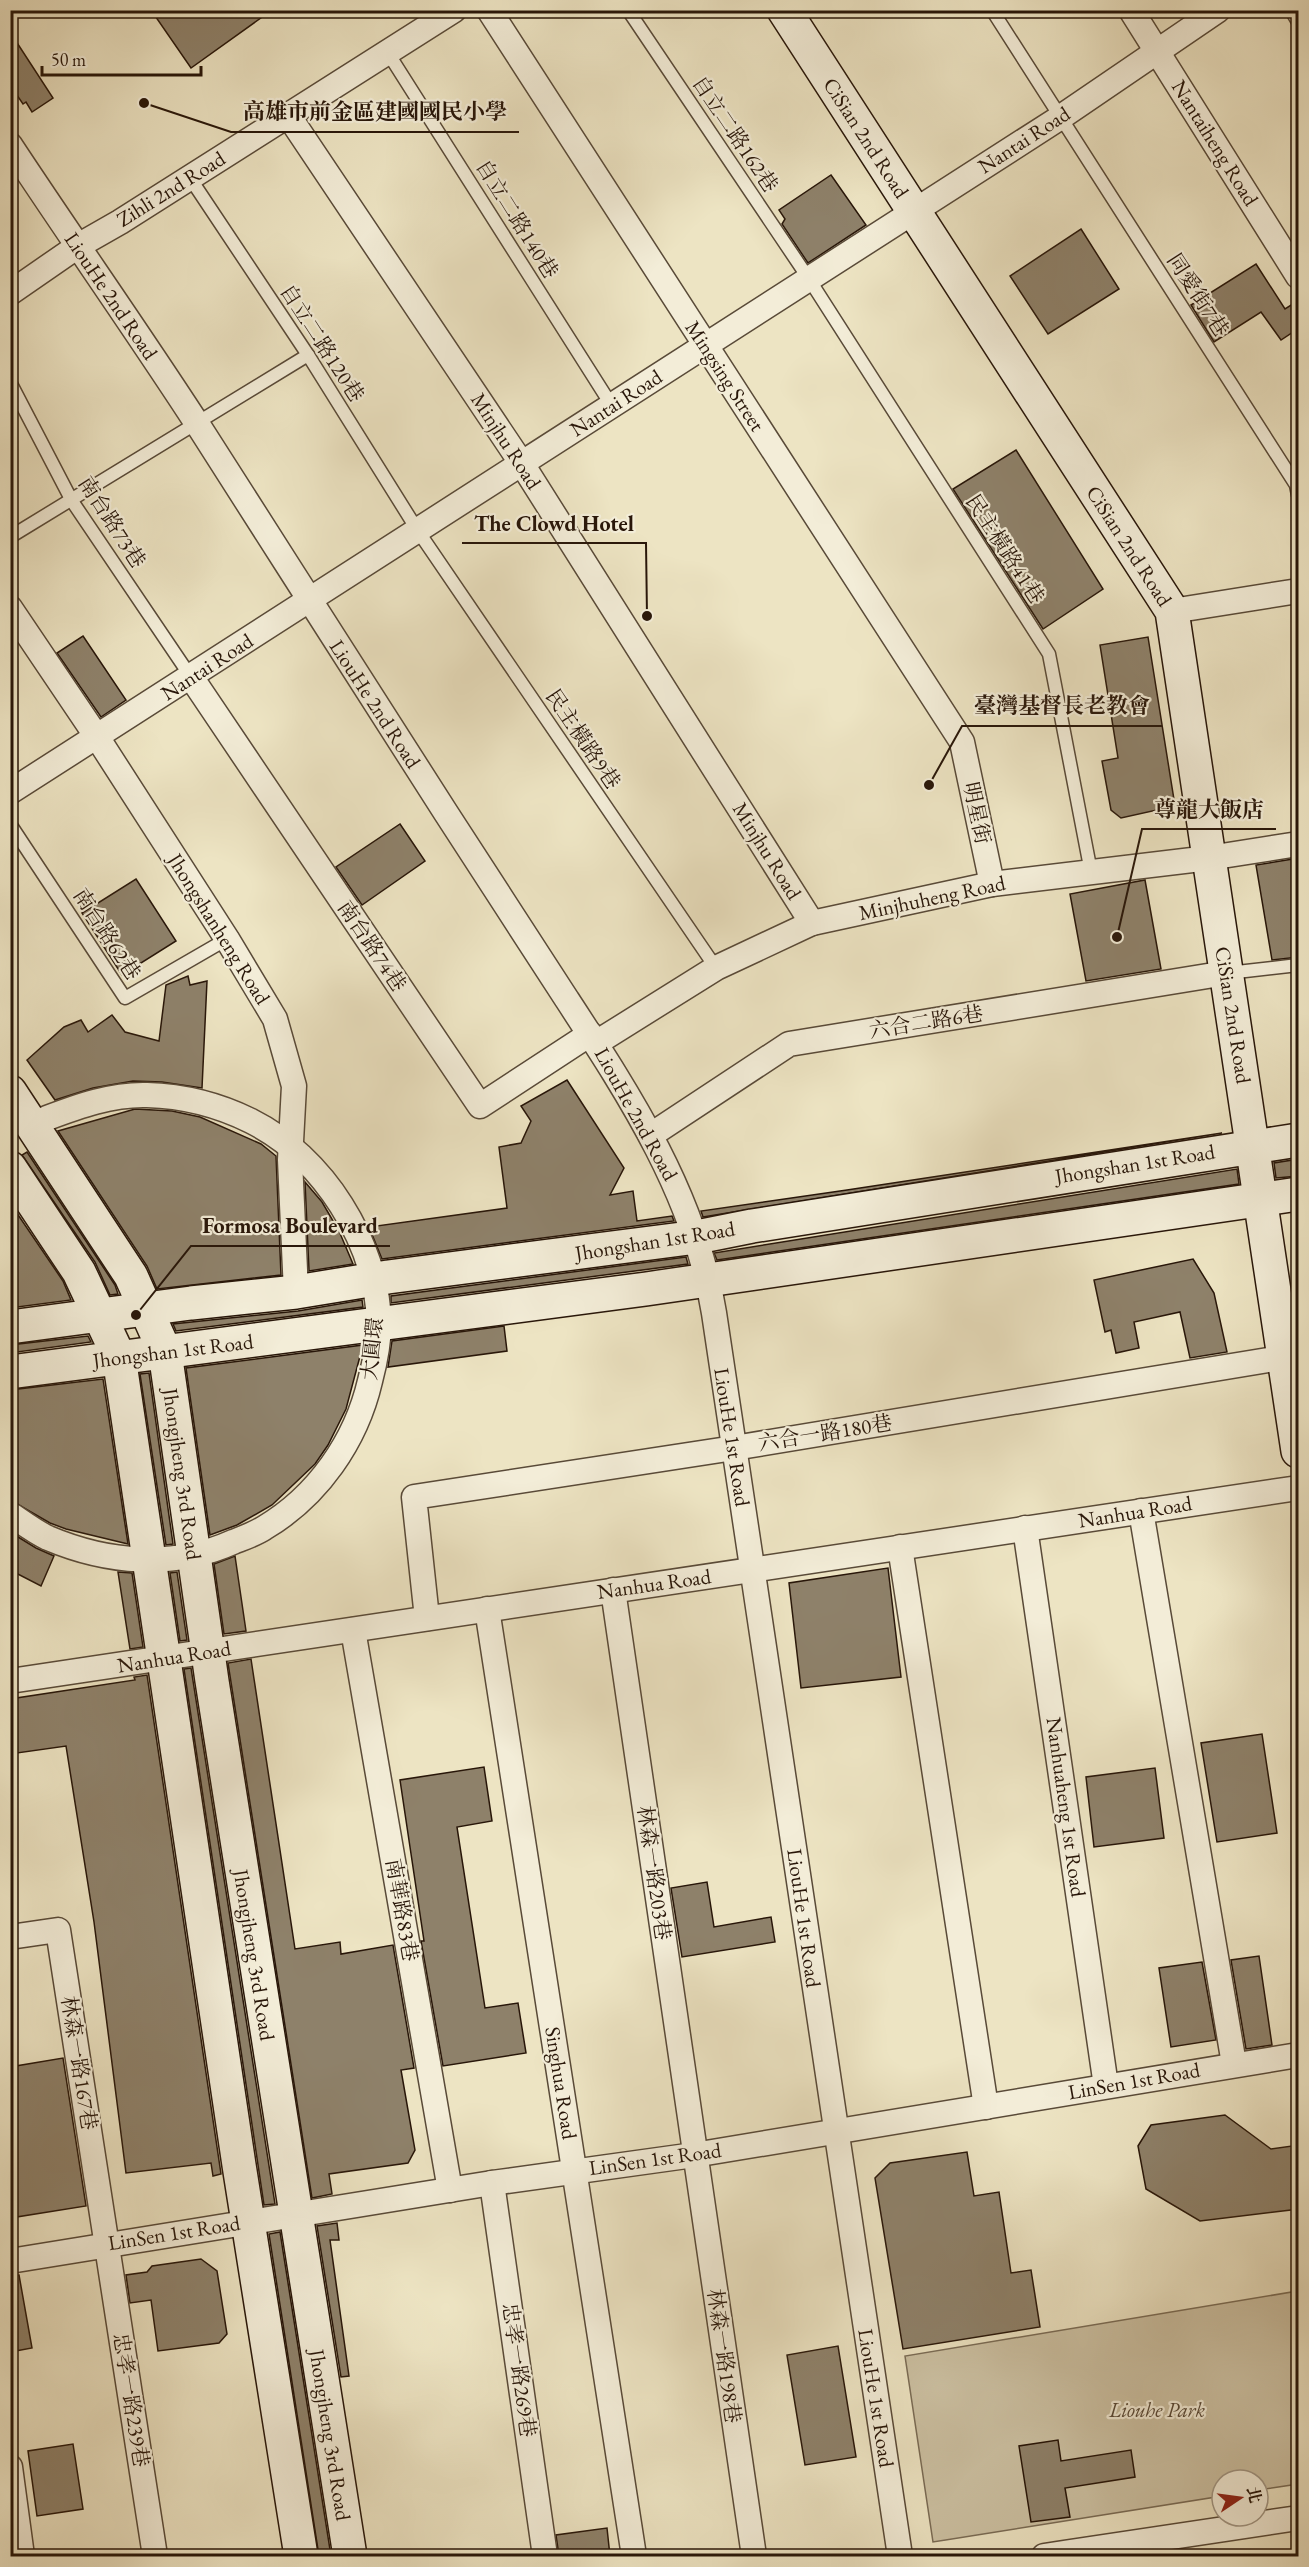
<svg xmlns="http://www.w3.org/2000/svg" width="1309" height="2567" viewBox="0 0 1309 2567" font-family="'EB Garamond','Noto Serif TC',serif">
  <rect width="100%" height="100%" fill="#ede4c3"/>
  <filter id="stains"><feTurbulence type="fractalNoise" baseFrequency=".00333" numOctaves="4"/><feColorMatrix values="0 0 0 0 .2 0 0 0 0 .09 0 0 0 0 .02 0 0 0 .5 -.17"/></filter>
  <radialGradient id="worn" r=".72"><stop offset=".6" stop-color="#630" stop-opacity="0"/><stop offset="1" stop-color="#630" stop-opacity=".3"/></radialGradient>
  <path fill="#ccc1a3" stroke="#7a6c56" stroke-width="1.5" d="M1298,2291V2484L1258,2490V2480H1222V2496L933,2542L905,2356Z"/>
  <g fill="#8e816a" stroke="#281609" stroke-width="1.5">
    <path d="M151,10H272L191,68Z"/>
    <path d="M10,32L53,98L32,112L26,102L23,104L10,85Z"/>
    <path d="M831,175L866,225L808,263L782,224L785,219L779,210Z"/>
    <path d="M1081,229L1119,289L1048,334L1010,276Z"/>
    <path d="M1256,264L1285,309L1299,300V328L1281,340L1261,312L1214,342L1191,305Z"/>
    <path d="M1016,450L1103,589L1043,629L953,489Z"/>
    <path d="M83,636L126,700L101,717L57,653Z"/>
    <path d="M1148,637L1175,806L1121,818L1111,810L1102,761L1118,758L1100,645Z"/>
    <path d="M400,824L425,861L362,905L336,867Z"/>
    <path d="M1299,858V957L1272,960L1256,865Z"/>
    <path d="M136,879L176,941L122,975L82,913Z"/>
    <path d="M1145,880L1161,969L1086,981L1070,894Z"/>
    <path d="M188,976L190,985L207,981L202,1088L162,1082L133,1081L93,1088L55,1100L27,1060L64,1027L81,1020L88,1032L112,1015L125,1032L159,1041L166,985Z"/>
    <path d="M567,1080L624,1168L610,1195L633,1191L637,1221L672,1216L674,1221L382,1259L369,1227L507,1208L499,1147L521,1143L531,1121L521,1106Z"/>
    <path d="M135,1109L172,1111L200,1117L261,1144L276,1156L281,1275L157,1289L147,1266L58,1131Z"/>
    <path d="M1222,1133L703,1217L701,1211L847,1190Z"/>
    <path d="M27,1152L115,1285L118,1294L110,1295L95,1262L22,1155Z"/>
    <path d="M1299,1159V1176L1276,1178L1274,1163Z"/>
    <path d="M1237,1169L1239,1184L717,1260L714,1253Z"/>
    <path d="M305,1182L322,1202L339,1231L353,1264L309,1271Z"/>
    <path d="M10,1203L63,1281L71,1300L10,1308Z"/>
    <path d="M686,1257L688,1264L391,1303V1296Z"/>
    <path d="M1193,1259L1214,1293L1227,1352L1190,1358L1180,1312L1134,1322L1139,1348L1116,1353L1111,1330L1105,1332L1094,1280Z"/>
    <path d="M362,1300L363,1307L176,1331L173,1324L298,1311Z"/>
    <path d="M504,1326L507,1351L388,1367L392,1341Z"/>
    <path d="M88,1336L91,1342L10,1353V1345Z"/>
    <path d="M363,1345L346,1409L328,1445L315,1464L272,1505L237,1525L210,1535L186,1368Z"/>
    <path d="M149,1373L173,1544L166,1545L140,1374Z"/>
    <path d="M103,1379L128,1544L66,1529L50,1523L10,1500V1390Z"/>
    <path d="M10,1532L36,1548L54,1556L41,1586L10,1570Z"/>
    <path d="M235,1556L246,1631L224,1634L214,1564Z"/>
    <path d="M888,1568L901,1677L801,1688L789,1583Z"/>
    <path d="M118,1572L132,1573L143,1647L130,1649Z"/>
    <path d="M177,1572L187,1640L180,1641L170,1573Z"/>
    <path d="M251,1659L295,1949L340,1942L341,1954L393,1945L414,2068L401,2070L415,2150L408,2163L329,2174L332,2194L312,2198L228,1663Z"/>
    <path d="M191,1668L275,2204L264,2205L184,1669Z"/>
    <path d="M147,1675L221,2174L213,2176L211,2163L126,2173L94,1922L66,1746L10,1754V1699L135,1680L134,1677Z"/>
    <path d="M1262,1734L1277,1833L1217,1842L1201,1743Z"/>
    <path d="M484,1767L492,1821L457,1827L485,2008L518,2003L526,2053L443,2066L421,1941H424L400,1780Z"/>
    <path d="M1155,1768L1164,1838L1094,1847L1086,1777Z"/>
    <path d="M707,1882L714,1927L771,1917L775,1942L682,1957L671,1888Z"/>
    <path d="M1259,1956L1272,2045L1246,2049L1231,1960Z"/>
    <path d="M1202,1962L1216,2040L1171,2047L1159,1968Z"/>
    <path d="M63,2058L86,2206L10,2218V2067Z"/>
    <path d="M1225,2115L1271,2149L1299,2145V2209L1200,2221L1146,2189L1138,2146L1151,2125Z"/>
    <path d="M967,2152L974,2196L999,2192L1011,2273L1031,2270L1040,2327L903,2349L875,2178L890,2163Z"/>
    <path d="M337,2223L339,2240H330L349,2376L341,2377L317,2226Z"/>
    <path d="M280,2232L331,2556H319L269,2234Z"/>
    <path d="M201,2259L217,2271L227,2334L219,2343L158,2351L151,2300L130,2303L126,2275L147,2272L152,2266Z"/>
    <path d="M19,2275L32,2348L10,2352V2276Z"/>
    <path d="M838,2346L856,2457L805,2465L787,2355Z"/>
    <path d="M1058,2440L1061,2461L1131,2450L1135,2477L1065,2488L1070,2517L1031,2522L1019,2446Z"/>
    <path d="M73,2444L83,2509L37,2516L28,2451Z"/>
    <path d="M607,2528L610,2556H559L556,2535Z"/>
  </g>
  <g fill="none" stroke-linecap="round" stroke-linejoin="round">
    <g stroke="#594a38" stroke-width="15">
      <g id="lane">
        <path d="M628,10L809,279L1049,654L1091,872"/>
        <path d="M992,10L1296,485L1298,495"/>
        <path d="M1291,10L1298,22"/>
        <path d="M388,53L612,406"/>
        <path d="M190,178L308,355L418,531L716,968"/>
        <path d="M10,382L72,501L191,677"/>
        <path d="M10,537L308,355"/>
        <path d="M10,824L125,998L227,939"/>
        <path d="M1228,973L1298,965"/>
      </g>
    </g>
    <g stroke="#594a38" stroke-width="27">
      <g id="street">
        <path d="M489,10L962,742L992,884"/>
        <path d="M1131,10L1298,276"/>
        <path d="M288,115L522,464L812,923"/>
        <path d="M10,145C72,239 137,331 198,425C281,554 363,685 446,813C486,875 526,936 566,998C630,1096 695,1195 714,1313L900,2556"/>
        <path d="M10,293L78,246L120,222L454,10"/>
        <path d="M10,608L97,737L227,939L275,1019L294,1086L290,1160L296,1292"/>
        <path d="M1172,611L1298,591"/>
        <path d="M191,677L480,1106L590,1034"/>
        <path d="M10,792L1061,117L1218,10"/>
        <path d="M596,1043L716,968L812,923L992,884L1209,858L1298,844"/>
        <path d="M651,1135L789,1044L1226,973"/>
        <path d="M1141,1511L1234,2064"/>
        <path d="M10,1514C22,1522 35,1532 48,1538C107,1563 173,1569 233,1542C243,1538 255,1534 264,1528C318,1496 356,1441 370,1381C375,1362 379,1342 379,1323C377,1242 323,1157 251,1121C219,1105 182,1096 147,1095C112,1094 79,1106 47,1118"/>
        <path d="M1025,1528L1106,2086"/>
        <path d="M900,1547L986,2107"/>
        <path d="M613,1590L754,2556"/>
        <path d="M487,1609L634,2556"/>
        <path d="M427,1618L414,1497L734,1448L1286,1357"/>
        <path d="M353,1630L450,2190"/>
        <path d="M10,1681L1298,1488"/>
        <path d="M10,1937L58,1930L155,2556"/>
        <path d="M492,2183L545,2556"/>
        <path d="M10,2261L492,2183L694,2155L1298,2055"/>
        <path d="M10,2467L22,2556"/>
        <path d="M1044,2556L1298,2518"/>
      </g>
    </g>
    <g stroke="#281609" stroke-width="36">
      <g id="secondary">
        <path d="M784,10L1172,611L1298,1451"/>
        <path d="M10,1092L131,1276L165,1352L212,1681L350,2556"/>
        <path d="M10,1168L79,1272L119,1357L239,2165L301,2556"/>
        <path d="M10,1327L191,1303L296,1292L388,1277L697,1237L752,1226L1298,1140"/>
        <path d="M10,1372L646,1289L1298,1194"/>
      </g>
    </g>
    <use href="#lane" stroke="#f3edd8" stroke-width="12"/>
    <use href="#street" stroke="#f3edd8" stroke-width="24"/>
    <use href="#secondary" stroke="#f3edd8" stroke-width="33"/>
  </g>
  <g text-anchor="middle" stroke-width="4.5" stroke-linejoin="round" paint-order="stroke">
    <g font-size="21" fill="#281609" stroke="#f3edd8">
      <text transform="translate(735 134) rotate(56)" y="7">自立二路162巷</text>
      <text transform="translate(866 138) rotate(57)" y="7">CiSian 2nd Road</text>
      <text transform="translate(1024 140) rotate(-33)" y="7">Nantai Road</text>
      <text transform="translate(1215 143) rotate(58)" y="7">Nantaiheng Road</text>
      <text transform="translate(171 189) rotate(-32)" y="7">Zihli 2nd Road</text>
      <text transform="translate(517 219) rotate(58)" y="7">自立二路140巷</text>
      <text transform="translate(1198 295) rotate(57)" y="7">同愛街7巷</text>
      <text transform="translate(111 296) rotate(56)" y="7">LiouHe 2nd Road</text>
      <text transform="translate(322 343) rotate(57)" y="7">自立二路120巷</text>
      <text transform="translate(725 376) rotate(57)" y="7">Mingsing Street</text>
      <text transform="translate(616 403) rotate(-33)" y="7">Nantai Road</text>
      <text transform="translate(506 441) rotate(57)" y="7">Minjhu Road</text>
      <text transform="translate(112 522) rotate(57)" y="7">南台路73巷</text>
      <text transform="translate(1129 546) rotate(57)" y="7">CiSian 2nd Road</text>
      <text transform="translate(1005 549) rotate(57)" y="7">民主橫路41巷</text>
      <text transform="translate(207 667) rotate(-33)" y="7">Nantai Road</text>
      <text transform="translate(375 704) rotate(57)" y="7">LiouHe 2nd Road</text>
      <text transform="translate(583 739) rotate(56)" y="7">民主橫路9巷</text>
      <text transform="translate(977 813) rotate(78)" y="7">明星街</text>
      <text transform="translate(767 851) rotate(58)" y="7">Minjhu Road</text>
      <text transform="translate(932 898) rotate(-12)" y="7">Minjhuheng Road</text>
      <text transform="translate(219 929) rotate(58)" y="7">Jhongshanheng Road</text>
      <text transform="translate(107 934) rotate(57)" y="7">南台路62巷</text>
      <text transform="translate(372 946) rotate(56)" y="7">南台路74巷</text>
      <text transform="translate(1233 1015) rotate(81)" y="7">CiSian 2nd Road</text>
      <text transform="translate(926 1022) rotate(-9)" y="7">六合二路6巷</text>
      <text transform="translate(636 1114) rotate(61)" y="7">LiouHe 2nd Road</text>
      <text transform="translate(1135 1164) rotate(-9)" y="7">Jhongshan 1st Road</text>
      <text transform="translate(655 1241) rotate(-9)" y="7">Jhongshan 1st Road</text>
      <text transform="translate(372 1349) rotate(-84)" y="7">大圓環</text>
      <text transform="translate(173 1351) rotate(-7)" y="7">Jhongshan 1st Road</text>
      <text transform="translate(825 1433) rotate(-9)" y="7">六合一路180巷</text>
      <text transform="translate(732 1437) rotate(81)" y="7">LiouHe 1st Road</text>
      <text transform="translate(182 1474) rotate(82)" y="7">Jhongjheng 3rd Road</text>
      <text transform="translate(1135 1512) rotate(-9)" y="7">Nanhua Road</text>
      <text transform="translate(654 1584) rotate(-8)" y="7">Nanhua Road</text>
      <text transform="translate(174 1657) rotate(-9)" y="7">Nanhua Road</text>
      <text transform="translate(1066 1807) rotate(82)" y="7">Nanhuaheng 1st Road</text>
      <text transform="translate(654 1873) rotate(82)" y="7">林森一路203巷</text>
      <text transform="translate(402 1910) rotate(80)" y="7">南華路83巷</text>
      <text transform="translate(804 1918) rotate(82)" y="7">LiouHe 1st Road</text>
      <text transform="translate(254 1955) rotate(81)" y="7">Jhongjheng 3rd Road</text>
      <text transform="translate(79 2063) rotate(81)" y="7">林森一路167巷</text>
      <text transform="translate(1134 2081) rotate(-10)" y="7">LinSen 1st Road</text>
      <text transform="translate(561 2083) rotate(81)" y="7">Singhua Road</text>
      <text transform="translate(655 2159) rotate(-8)" y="7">LinSen 1st Road</text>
      <text transform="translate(174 2233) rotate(-9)" y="7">LinSen 1st Road</text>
      <text transform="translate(724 2356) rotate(82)" y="7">林森一路198巷</text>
      <text transform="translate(519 2370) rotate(82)" y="7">忠孝一路269巷</text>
      <text transform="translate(876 2398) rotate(81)" y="7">LiouHe 1st Road</text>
      <text transform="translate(131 2400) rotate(81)" y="7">忠孝一路239巷</text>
      <text transform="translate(330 2435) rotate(81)" y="7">Jhongjheng 3rd Road</text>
    </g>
    <g font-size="21" font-style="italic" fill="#594937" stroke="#f3edd8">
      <text x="1157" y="2417">Liouhe Park</text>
    </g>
  </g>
  <path fill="none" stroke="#281609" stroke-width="2" d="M144 103L231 132H519M647 616L646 543H462M929 785L962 726H1162M1117 937L1142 829H1276M136 1315L191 1246H390"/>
  <g fill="#281609" stroke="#f3edd8" stroke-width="2">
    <circle cx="144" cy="103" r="6"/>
    <circle cx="647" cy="616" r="6"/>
    <circle cx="929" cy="785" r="6"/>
    <circle cx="1117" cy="937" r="6"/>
    <circle cx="136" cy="1315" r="6"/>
  </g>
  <g font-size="22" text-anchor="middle" font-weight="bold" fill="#281609" stroke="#f3edd8" stroke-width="4.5" stroke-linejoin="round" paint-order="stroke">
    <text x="375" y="119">高雄市前金區建國國民小學</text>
    <text x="554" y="531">The Clowd Hotel</text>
    <text x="1062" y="713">臺灣基督長老教會</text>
    <text x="1209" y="817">尊龍大飯店</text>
    <text x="290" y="1233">Formosa Boulevard</text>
  </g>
  <rect width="1309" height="2567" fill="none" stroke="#ede4c3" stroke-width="36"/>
  <rect x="12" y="12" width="1285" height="2543" fill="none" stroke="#281609" stroke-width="3"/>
  <rect x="18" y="18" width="1273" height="2531" fill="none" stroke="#281609" stroke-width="1.5"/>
  <g transform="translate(1240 2498) rotate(77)"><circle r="28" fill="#f3edd8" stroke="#a29785" stroke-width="1.5"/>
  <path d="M0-4.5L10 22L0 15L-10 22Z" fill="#8f2418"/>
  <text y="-9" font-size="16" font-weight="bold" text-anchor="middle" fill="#281609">北</text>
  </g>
  <path d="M42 66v9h159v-9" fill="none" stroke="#281609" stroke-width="3"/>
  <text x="51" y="66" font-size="18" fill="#281609" stroke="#f3edd8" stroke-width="4.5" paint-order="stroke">50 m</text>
  <rect width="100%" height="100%" filter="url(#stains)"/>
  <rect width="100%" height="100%" fill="url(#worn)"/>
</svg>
